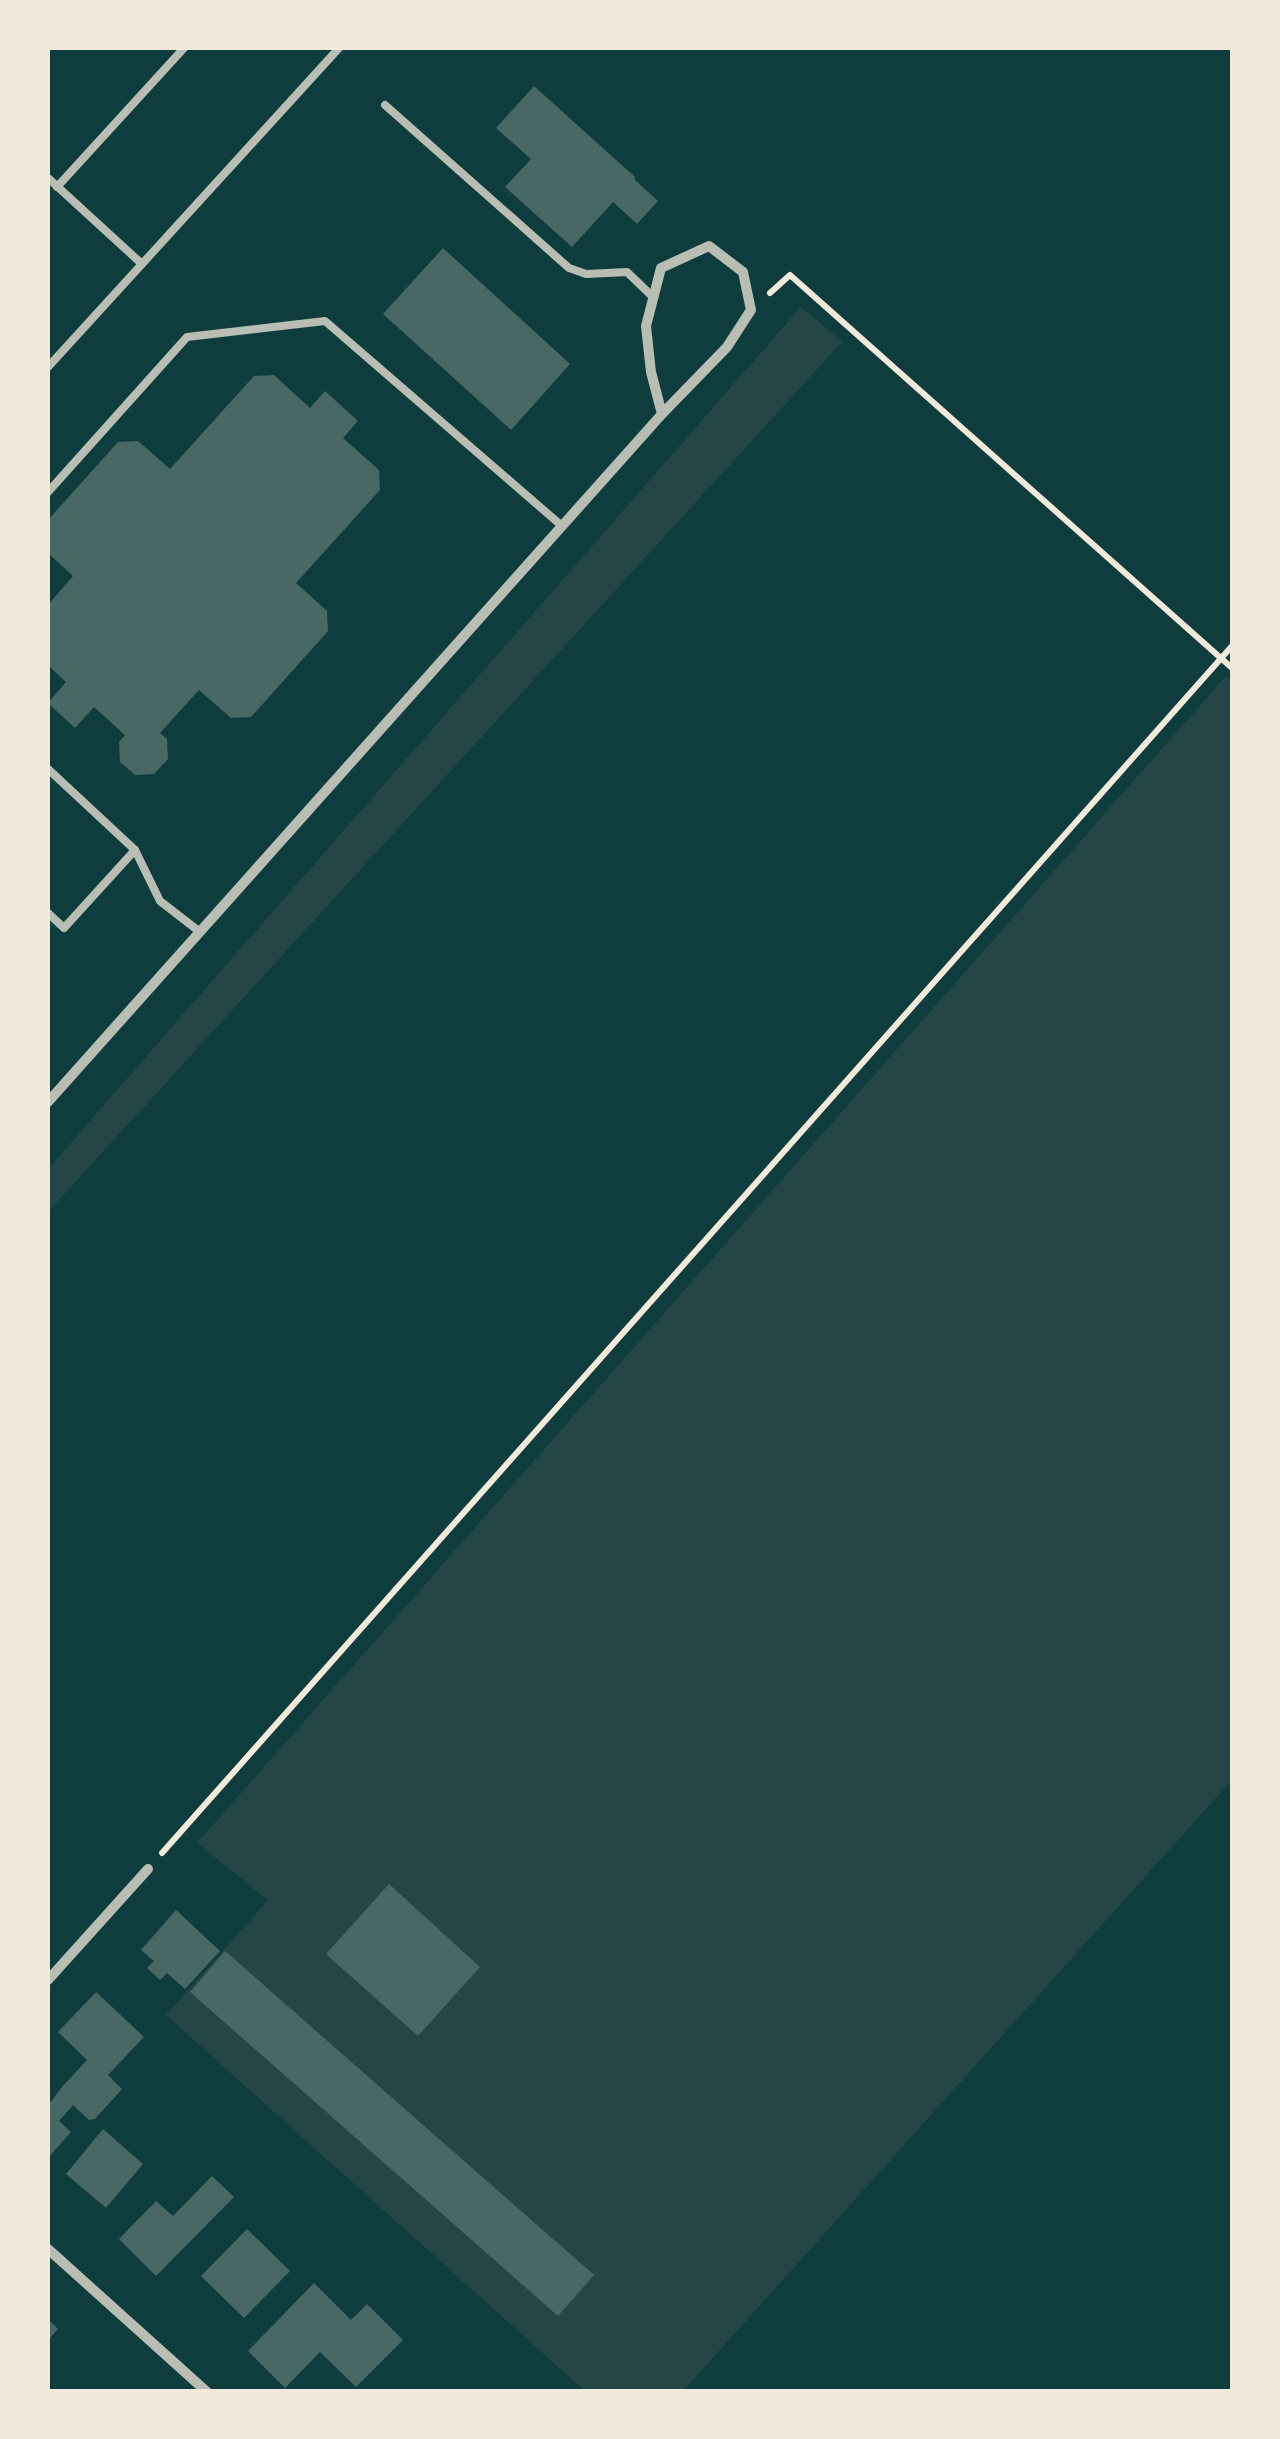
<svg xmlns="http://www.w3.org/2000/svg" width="1280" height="2439" viewBox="0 0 1280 2439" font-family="Karla,sans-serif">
  <rect width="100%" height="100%" fill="#0f3d3e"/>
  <g fill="#244646">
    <path d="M801,307L842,342L48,1212V1169Z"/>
    <path d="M1226,676L1232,682V1780L683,2391H585L166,2015L268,1900L197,1843Z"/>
  </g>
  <g fill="#486865">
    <path d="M534,86L635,177L634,179L658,201L637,224L613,202L572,247L505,187L531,159L496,128Z"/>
    <path d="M443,248L570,364L511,430L383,314Z"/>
    <path d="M274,375L310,408L325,391L358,421L343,438L379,470L380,490L296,583L327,611L328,631L251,717L231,718L199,690L160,733L167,739L168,759L154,774L135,775L120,762L119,742L125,735L94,707L75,728L48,703L66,682L48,665V605L73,576L48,553V520L118,442L138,441L170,469L254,376Z"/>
    <path d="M389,1884L480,1967L418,2036L326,1954Z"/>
    <path d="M176,1910L220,1951L185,1989L167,1973L160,1980L147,1968L154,1961L141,1950Z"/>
    <path d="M225,1951L594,2275L558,2316L190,1992Z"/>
    <path d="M96,1992L144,2037L108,2075L122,2089L95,2119L89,2120L73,2105L59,2121L71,2132L48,2158V2099L51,2102L61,2088L87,2060L58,2032Z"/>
    <path d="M103,2129L143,2164L106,2208L66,2174Z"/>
    <path d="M212,2176L234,2197L156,2276L119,2239L156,2201L173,2216Z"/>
    <path d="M247,2229L290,2271L244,2318L201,2276Z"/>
    <path d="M314,2283L351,2320L367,2304L403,2340L356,2387L320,2352L285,2388L248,2351Z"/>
    <path d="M48,2319L58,2329L48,2340Z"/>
  </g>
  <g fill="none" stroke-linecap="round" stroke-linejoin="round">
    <g stroke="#f1e9da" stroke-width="6">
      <path d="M770,293L790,275L1232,668"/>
      <path d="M162,1853L1232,646"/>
    </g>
    <g stroke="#b8beb3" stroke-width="8">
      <path d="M385,105L569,268L586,274L627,272L653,297"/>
      <path d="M48,178L142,264L339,48"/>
      <path d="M57,187L184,48"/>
      <path d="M48,367L142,264"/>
      <path d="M48,492L187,337L325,321L562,526"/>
      <path d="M48,769L135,850L160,901L200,932"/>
      <path d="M48,913L64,928L135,850"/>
    </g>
    <g stroke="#b8beb3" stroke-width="10">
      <path d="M48,1102L662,414L727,347L751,310L743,272L709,246L661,268L646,326L651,372L662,414"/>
      <path d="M48,1980L148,1869"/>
      <path d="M48,2249L207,2392"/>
    </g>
  </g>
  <rect width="1280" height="2439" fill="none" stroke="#f1e9da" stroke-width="100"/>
</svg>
